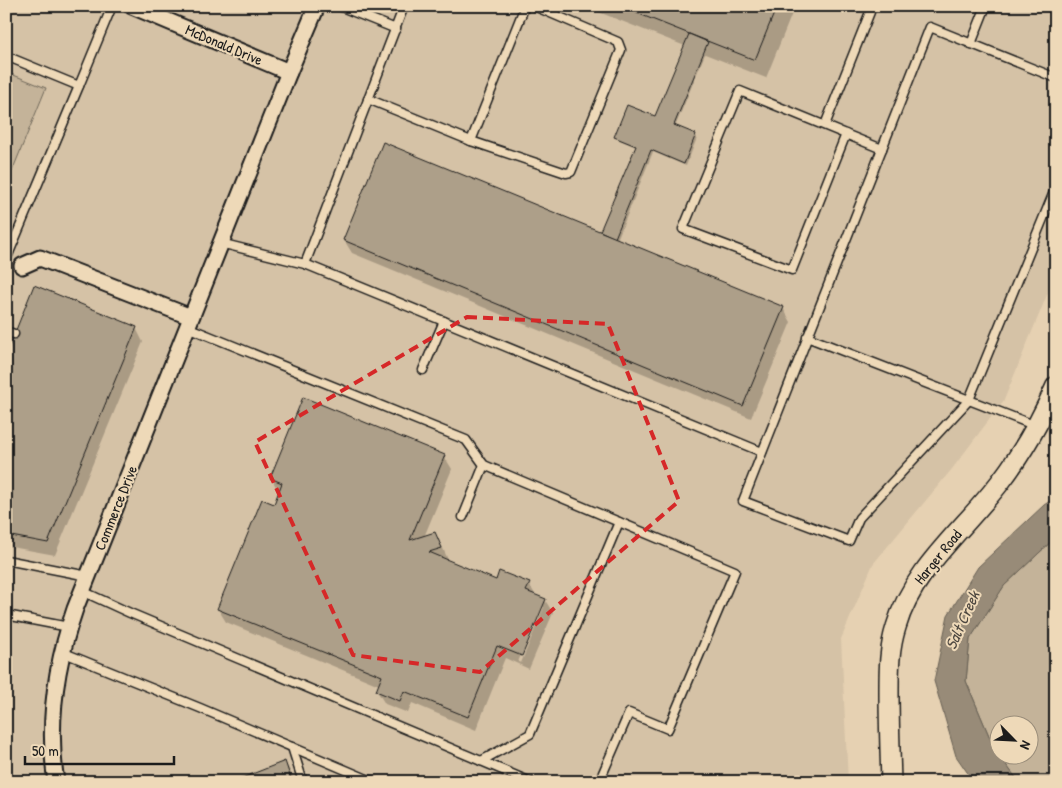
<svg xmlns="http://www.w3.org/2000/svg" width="1062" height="788" viewBox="0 0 1062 788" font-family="'Patrick Hand',sans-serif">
  <rect width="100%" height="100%" fill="#e6d1b2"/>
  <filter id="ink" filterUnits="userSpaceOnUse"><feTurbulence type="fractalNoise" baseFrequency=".02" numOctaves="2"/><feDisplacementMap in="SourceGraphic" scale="10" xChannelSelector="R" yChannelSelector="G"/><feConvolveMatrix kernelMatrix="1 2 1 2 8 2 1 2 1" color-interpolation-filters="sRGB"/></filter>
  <g filter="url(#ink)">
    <path fill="#d5c2a6" d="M6,6H1056V273L1004,400L952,469L873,564L841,639L848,782H6Z"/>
    <g fill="#c4b399" stroke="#70685a" fill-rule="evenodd">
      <path d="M6,72L46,88L6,186Z"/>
      <path d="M1056,537V782H1019L995,750L966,681L970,639L1004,586ZM1000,726H1030V756H1000Z"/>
    </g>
    <path fill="#988b78" stroke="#665f53" d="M1056,497V537L1004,586L970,639L966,681L995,750L1019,782H974L956,756L934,681L948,615L978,567L1044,505Z"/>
    <g fill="#0003" fill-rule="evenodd">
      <path d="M593,6H795L766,78L705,54L675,127L696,135L697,138L686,166L653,152L617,240L783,308L791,322L751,418L352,253L344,240L601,233L636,147L617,139L615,136L656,118L685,46L596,11Z"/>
      <path d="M961,6H971L970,10Z"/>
      <path d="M136,328L143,342L55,555L6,546V358Z"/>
      <path d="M444,456L452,469L424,537L435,533L442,546L449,562L496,581L529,584L536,596L545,600L553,613L529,669L505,658L476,730L412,703L408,713L385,704L377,691L379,685L226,622L218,609L274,505L279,492L271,478ZM541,607H544L521,663L518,662Z"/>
      <path d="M285,762L292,775L294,782H230L242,779Z"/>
    </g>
    <g fill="#ad9f89" stroke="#1c1c1c">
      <path d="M619,6H777L755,60Z"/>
      <path d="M689,34L708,42L674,125L696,134L684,164L651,150L615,238L600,231L636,146L614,137L627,105L655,116Z"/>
      <path d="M383,142L784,307L743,406L343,240Z"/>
      <path d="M34,285L137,327L48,543L6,535V355Z"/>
      <path d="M303,397L445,455L410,540L435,532L442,548L429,552L496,580L499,571L530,583L526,591L546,599L522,656L497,646L468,717L404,691L400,701L376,691L382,676L217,609L262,499L274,504L282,483L270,478Z"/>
      <path d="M285,761L292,782H224L242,778Z"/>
    </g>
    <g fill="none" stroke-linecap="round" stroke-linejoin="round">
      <g stroke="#1c1c1c" stroke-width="11">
        <g id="service">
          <path d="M339,6L396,29"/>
          <path d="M971,44L986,6"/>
          <path d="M6,56L79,86L112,6"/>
          <path d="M1056,78L930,27L743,501L849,541L859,518L969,400L1056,187"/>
          <path d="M368,99L471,141L525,6"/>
          <path d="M825,125L870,12"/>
          <path d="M846,134L792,270L683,229L740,91L882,149"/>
          <path d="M471,141L566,173L571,172L621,50L618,42L534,6"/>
          <path d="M220,243L305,264L762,452"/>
          <path d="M6,260L79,86"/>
          <path d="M305,264L404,6"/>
          <path d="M187,327L466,440L484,465L735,571L668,729L629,713L599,782"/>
          <path d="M6,331L14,334"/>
          <path d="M807,337L1036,426"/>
          <path d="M423,370L444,321"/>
          <path d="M463,517L484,465"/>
          <path d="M6,560L88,576"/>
          <path d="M82,591L130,613L531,782"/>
          <path d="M6,615L69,627"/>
          <path d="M62,652L200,708L374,782"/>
          <path d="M292,747L303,782"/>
          <path d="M481,761L530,734L619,522"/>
        </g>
      </g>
      <g stroke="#1c1c1c" stroke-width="19">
        <g id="minor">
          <path d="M132,6L289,72"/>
          <path d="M22,266L40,258L191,317"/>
          <path d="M56,782C47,724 56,664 75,609L289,72L317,6"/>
        </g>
      </g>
      <g stroke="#1c1c1c" stroke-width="22">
        <path id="tertiary" d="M891,782C890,751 889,721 889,691C889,669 889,649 896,627C913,568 965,529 1001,481C1023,452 1041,420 1056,386"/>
      </g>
      <use href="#service" stroke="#eed9b8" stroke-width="8"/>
      <use href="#minor" stroke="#eed9b8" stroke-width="15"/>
      <use href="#tertiary" stroke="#eed9b8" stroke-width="19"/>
    </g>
  </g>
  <path fill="none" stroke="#d62828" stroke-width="4" stroke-dasharray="10 6" stroke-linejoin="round" d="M467,317L608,324L679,501L480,672L353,655L255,442Z"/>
  <g text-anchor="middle" stroke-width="4" stroke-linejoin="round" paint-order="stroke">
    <g font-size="15" fill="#1c1c1c" stroke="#eed9b8">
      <text transform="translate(224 45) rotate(23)" y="5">McDonald Drive</text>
      <text transform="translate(116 508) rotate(-68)" y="5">Commerce Drive</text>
      <text transform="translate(938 557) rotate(-51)" y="5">Harger Road</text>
    </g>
    <g font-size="16" font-style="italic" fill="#4e4841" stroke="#eed9b8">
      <text transform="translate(962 620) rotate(-66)" y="6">Salt Creek</text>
    </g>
  </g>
  <rect width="1062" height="788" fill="none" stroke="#eed9b8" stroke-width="25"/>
  <rect x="12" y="12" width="1037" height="763" fill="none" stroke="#1c1c1c" stroke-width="2" filter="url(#ink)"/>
  <g transform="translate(1014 740) rotate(114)"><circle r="24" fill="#eed9b8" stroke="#9a8d7a"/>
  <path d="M0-4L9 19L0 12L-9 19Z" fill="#1c1c1c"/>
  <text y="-8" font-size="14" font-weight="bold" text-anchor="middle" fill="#1c1c1c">N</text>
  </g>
  <path d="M25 756v8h149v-8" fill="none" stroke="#1c1c1c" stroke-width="2.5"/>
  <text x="32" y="756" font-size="15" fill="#1c1c1c" stroke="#eed9b8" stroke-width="4" paint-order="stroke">50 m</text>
</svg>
